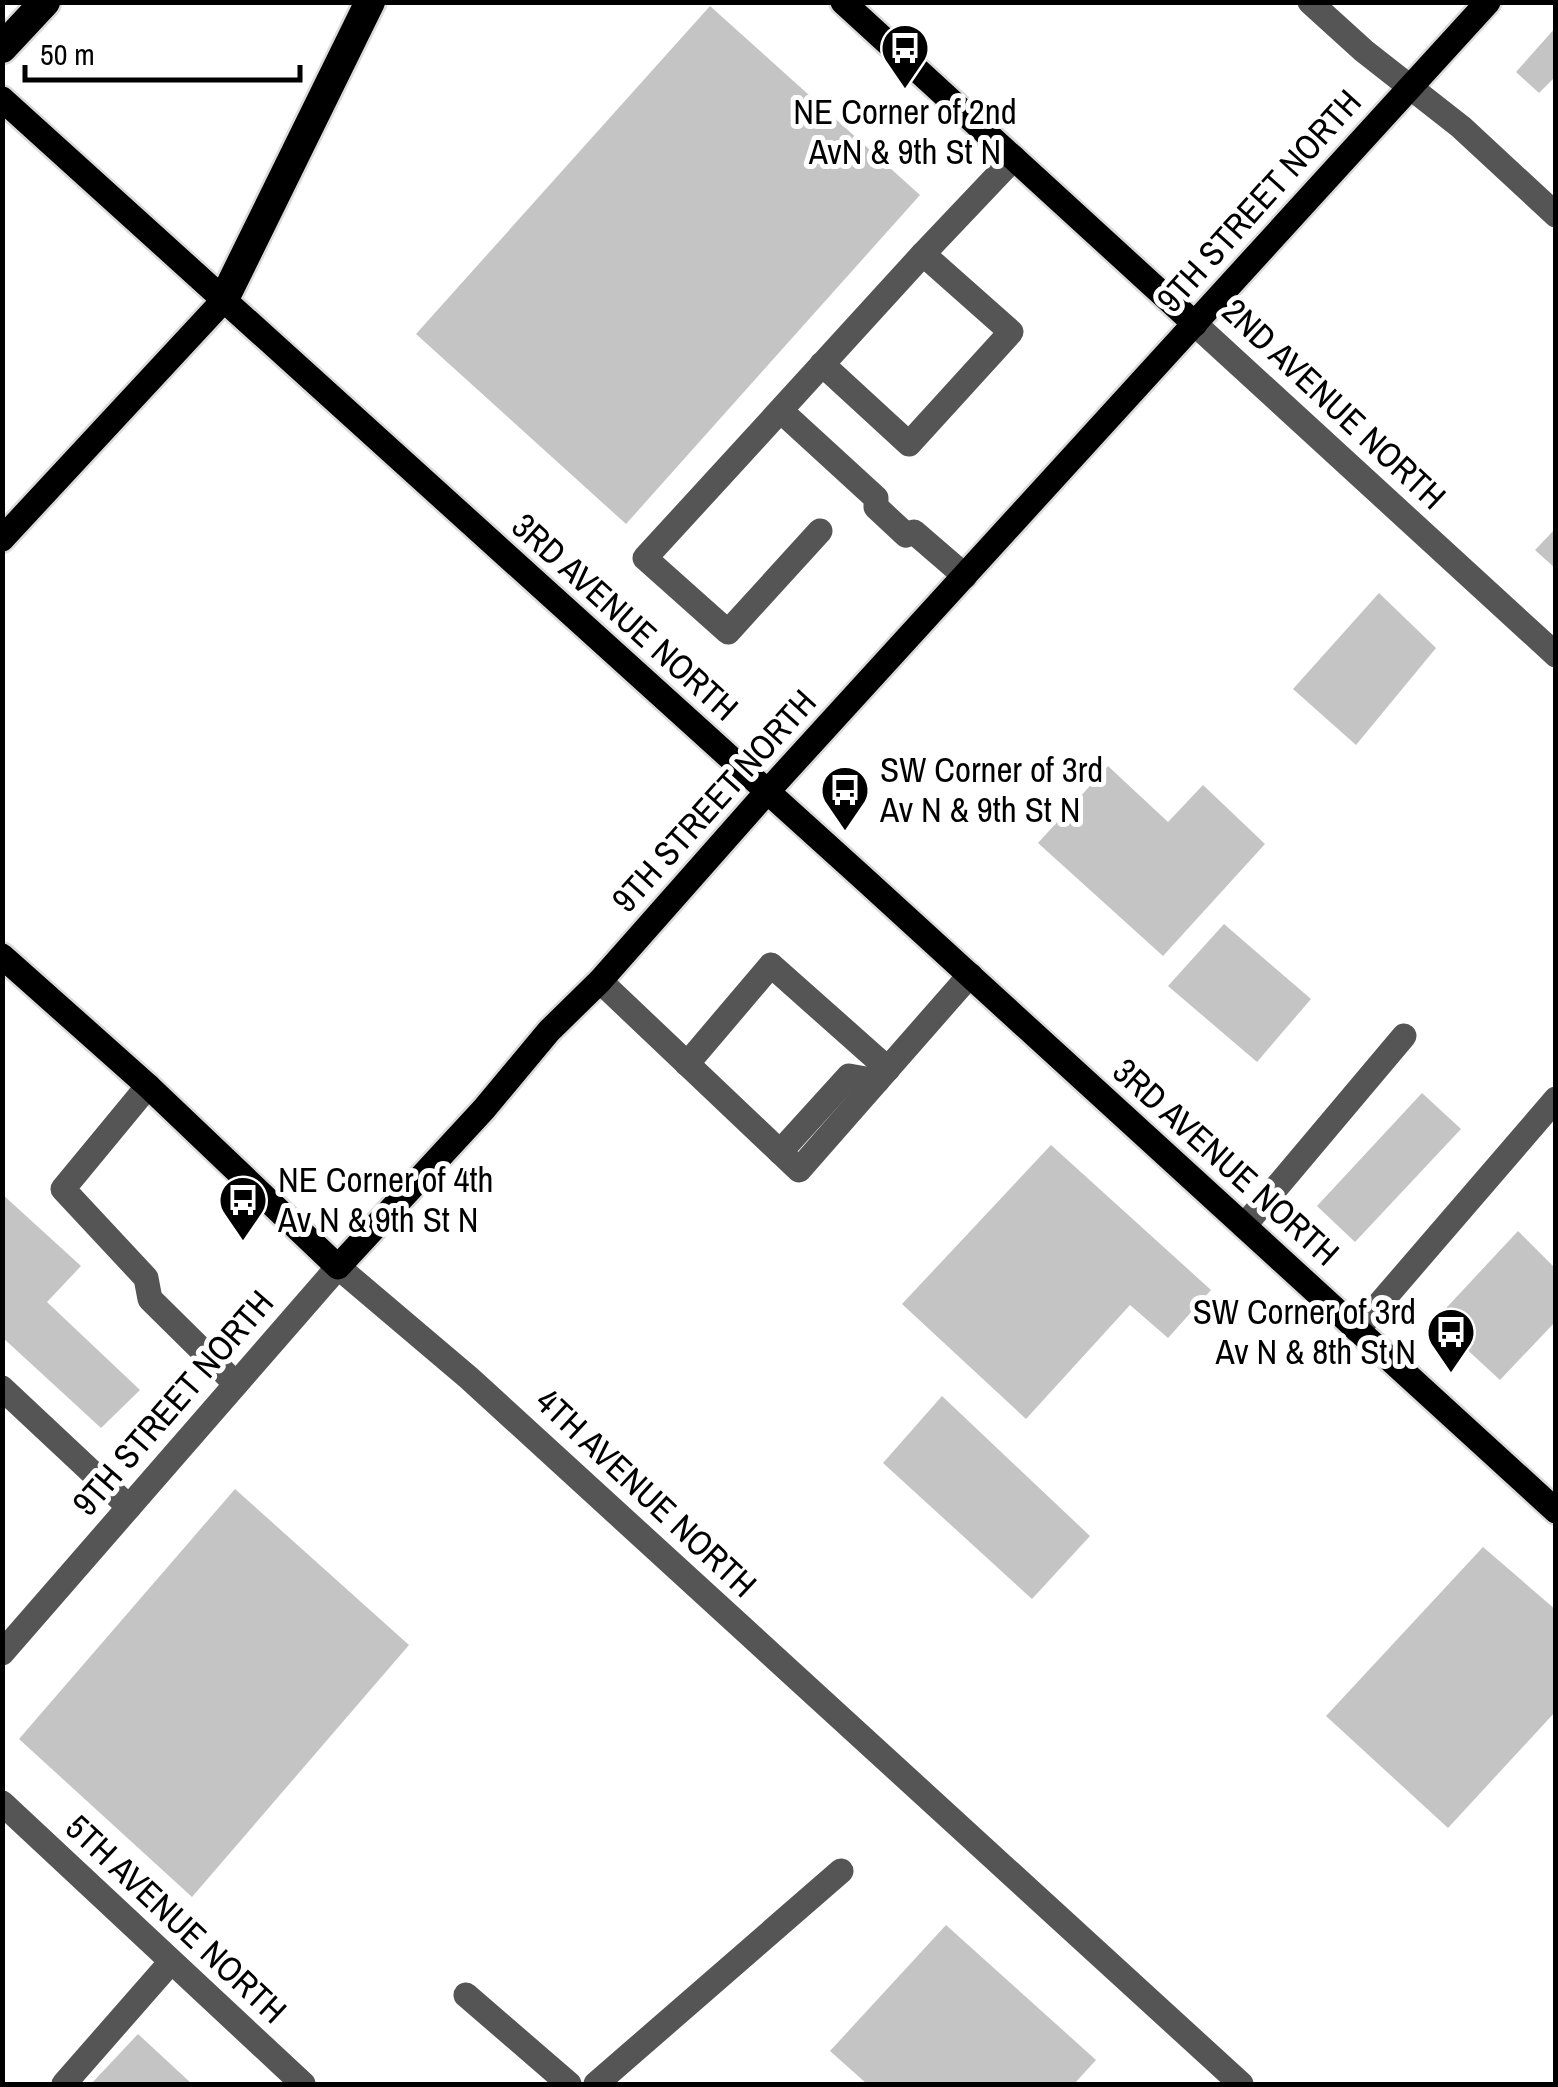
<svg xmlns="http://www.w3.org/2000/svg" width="1558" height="2087" viewBox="0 0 1558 2087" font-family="'Archivo Narrow',sans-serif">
  <rect width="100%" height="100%" fill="#fff"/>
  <g fill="#c4c4c4">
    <path d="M710,6L920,195L626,524L416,334Z"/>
    <path d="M1556,27V76L1539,93L1516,72Z"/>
    <path d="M1556,528V569L1535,550Z"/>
    <path d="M1379,593L1436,648L1356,745L1293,689Z"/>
    <path d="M1108,766L1168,822L1203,785L1265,844L1163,956L1038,843Z"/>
    <path d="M1224,924L1311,999L1257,1062L1168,986Z"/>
    <path d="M1422,1093L1461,1129L1355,1242L1317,1206Z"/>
    <path d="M1051,1145L1211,1290L1168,1338L1130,1305L1026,1419L902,1304Z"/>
    <path d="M2,1194L81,1266L47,1302L140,1390L101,1428L2,1337Z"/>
    <path d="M1518,1231L1556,1269V1321L1500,1380L1435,1320Z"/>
    <path d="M942,1396L1090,1536L1032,1599L883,1463Z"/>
    <path d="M235,1489L409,1645L192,1897L19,1739Z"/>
    <path d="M1483,1547L1556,1610V1711L1448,1828L1326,1716Z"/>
    <path d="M946,1925L1096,2060L1074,2084H867L830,2051Z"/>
    <path d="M138,2034L192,2084H91Z"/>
  </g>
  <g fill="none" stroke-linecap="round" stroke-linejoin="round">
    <g stroke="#dbdbdb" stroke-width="30">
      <g id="major">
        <path d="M843,2L1195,324"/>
        <path d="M2,99L862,877L1556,1511"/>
        <path d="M2,539L223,301"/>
        <path d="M2,956L148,1086L338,1267L484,1109L549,1031L600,981L767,792L1488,2"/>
      </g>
    </g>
    <g stroke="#dbdbdb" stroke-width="35">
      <g id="highway">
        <path d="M2,48L45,2"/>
        <path d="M223,301L370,2"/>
      </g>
    </g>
    <g stroke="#555" stroke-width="25">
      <path d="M1310,2L1364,51L1461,127L1556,215"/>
      <path d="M923,254L1014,158"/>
      <path d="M1195,324L1556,655"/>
      <path d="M781,411L876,498V507L906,535L914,532L965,576"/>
      <path d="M820,531L728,632L645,558C738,457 831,355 923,254L1011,332L909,444L822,364"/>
      <path d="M600,981L799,1170L970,975"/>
      <path d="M687,1064L771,965L888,1069"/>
      <path d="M148,1086L63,1189L146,1278L150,1299L236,1384"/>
      <path d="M780,1152L849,1076L877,1081"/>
      <path d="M1244,1226L1404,1036"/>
      <path d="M1357,1330L1556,1099"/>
      <path d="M2,1388L129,1507"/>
      <path d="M2,1653L338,1267L469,1378L1241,2084"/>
      <path d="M2,1803L303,2084"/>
      <path d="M466,1995L569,2084"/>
      <path d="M64,2084L170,1963"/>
      <path d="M596,2084L841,1871"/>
    </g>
    <use href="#major" stroke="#000" stroke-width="25"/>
    <use href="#highway" stroke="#000" stroke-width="30"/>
  </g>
  <defs>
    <g id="bus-pin" transform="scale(2.5)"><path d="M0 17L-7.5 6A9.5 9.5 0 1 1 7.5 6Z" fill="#000" stroke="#fff"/><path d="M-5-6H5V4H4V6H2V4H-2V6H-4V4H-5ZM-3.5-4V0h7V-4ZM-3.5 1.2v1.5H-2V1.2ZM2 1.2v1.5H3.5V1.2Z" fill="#fff"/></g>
  </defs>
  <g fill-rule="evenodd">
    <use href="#bus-pin" x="905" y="48"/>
    <use href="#bus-pin" x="845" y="790"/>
    <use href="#bus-pin" x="243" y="1200"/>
    <use href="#bus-pin" x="1451" y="1332"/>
  </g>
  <g text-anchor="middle" stroke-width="10" stroke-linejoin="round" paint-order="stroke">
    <g font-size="35" fill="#000" stroke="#fff" text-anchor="start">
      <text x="905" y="124" text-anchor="middle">NE Corner of 2nd<tspan x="905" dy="40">AvN &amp; 9th St N</tspan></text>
      <text x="880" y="782">SW Corner of 3rd<tspan x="880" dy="40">Av N &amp; 9th St N</tspan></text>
      <text x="278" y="1192">NE Corner of 4th<tspan x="278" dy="40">Av N &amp; 9th St N</tspan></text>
      <text x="1416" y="1324" text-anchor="end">SW Corner of 3rd<tspan x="1416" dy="40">Av N &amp; 8th St N</tspan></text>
    </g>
    <g font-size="35" fill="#000" stroke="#fff">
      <text transform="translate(1259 201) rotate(-48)" y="12">9TH STREET NORTH</text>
      <text transform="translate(1334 404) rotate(43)" y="12">2ND AVENUE NORTH</text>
      <text transform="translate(625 617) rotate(42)" y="12">3RD AVENUE NORTH</text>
      <text transform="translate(714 801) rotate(-48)" y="12">9TH STREET NORTH</text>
      <text transform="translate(1226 1162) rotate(42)" y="12">3RD AVENUE NORTH</text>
      <text transform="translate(173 1403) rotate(-49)" y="12">9TH STREET NORTH</text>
      <text transform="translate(646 1493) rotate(43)" y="12">4TH AVENUE NORTH</text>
      <text transform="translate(176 1919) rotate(43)" y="12">5TH AVENUE NORTH</text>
    </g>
  </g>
  <rect width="1558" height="2087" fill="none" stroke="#000000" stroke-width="10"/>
  <path d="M25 65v15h275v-15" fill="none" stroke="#000000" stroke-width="5"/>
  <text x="40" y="65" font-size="30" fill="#000000" stroke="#ffffff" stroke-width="8" paint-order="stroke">50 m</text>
</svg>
